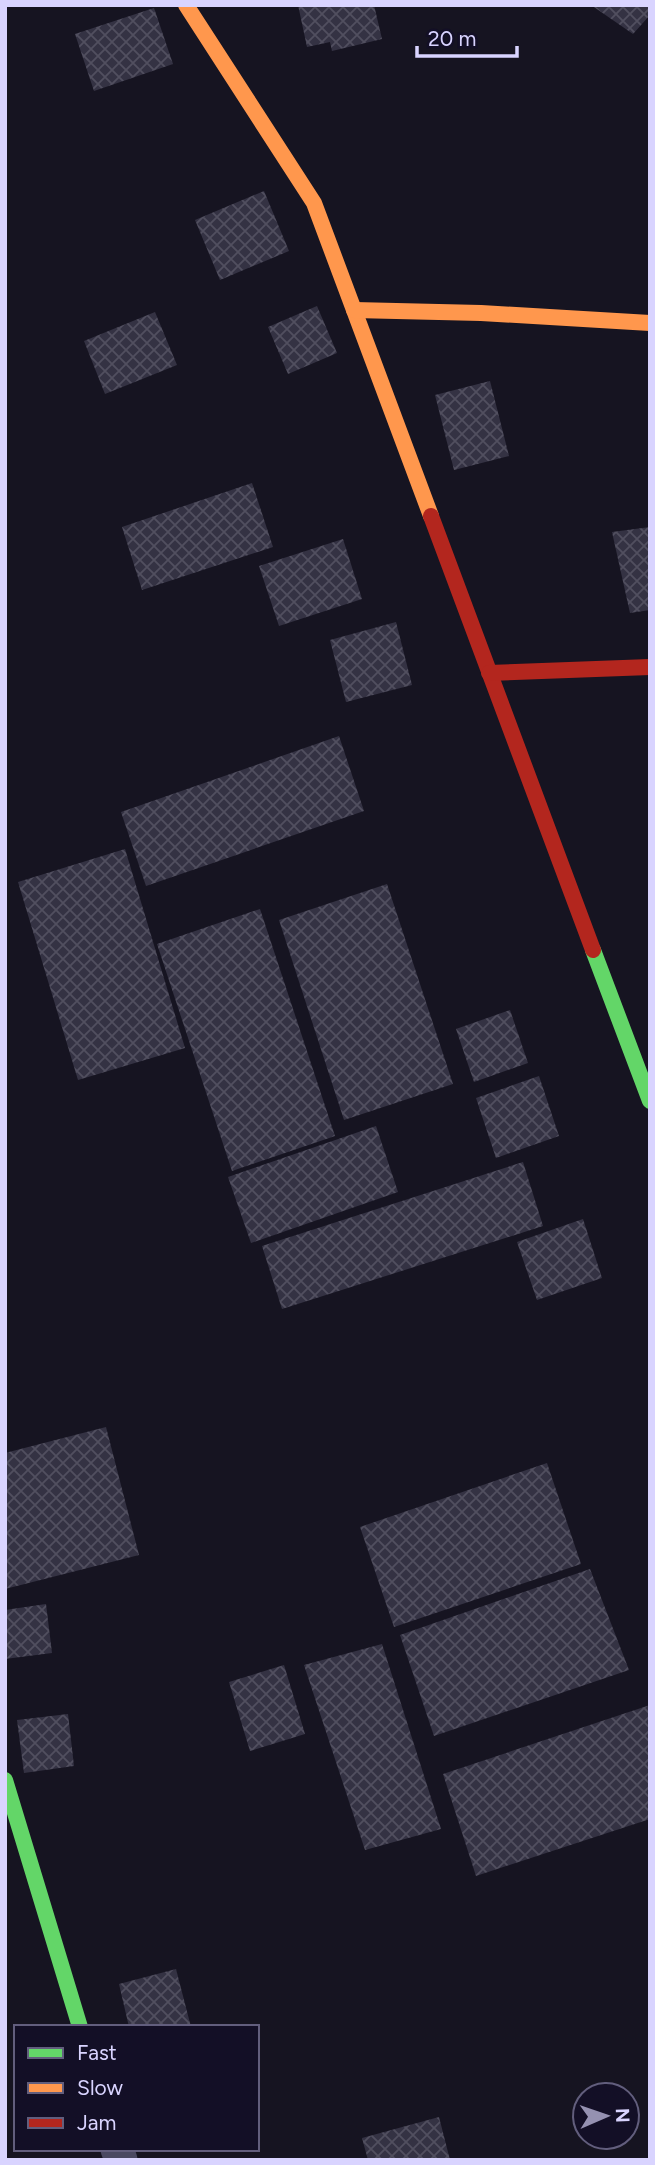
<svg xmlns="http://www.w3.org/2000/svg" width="655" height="2165" viewBox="0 0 655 2165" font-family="Figtree,sans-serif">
  <defs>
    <pattern id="building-cross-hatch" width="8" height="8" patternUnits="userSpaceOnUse" patternTransform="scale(1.75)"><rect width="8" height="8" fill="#343243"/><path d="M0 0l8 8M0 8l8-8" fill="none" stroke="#514f5f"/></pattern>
  </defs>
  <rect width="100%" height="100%" fill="#161421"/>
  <g fill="url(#building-cross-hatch)">
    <path d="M298,5H374L382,39L332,51L330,42L307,47Z"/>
    <path d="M591,5H650V15L633,34Z"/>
    <path d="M154,8L173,64L94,91L75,34Z"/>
    <path d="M264,191L289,251L220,280L195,220Z"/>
    <path d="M317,306L337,353L288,374L268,327Z"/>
    <path d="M155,312L177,365L105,394L84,341Z"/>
    <path d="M490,381L509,456L454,470L435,395Z"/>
    <path d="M252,483L273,547L142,590L122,527Z"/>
    <path d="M650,527V610L630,613L612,532Z"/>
    <path d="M343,539L362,599L279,626L259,566Z"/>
    <path d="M396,622L412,685L346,702L330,640Z"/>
    <path d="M339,736L364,811L146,886L121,812Z"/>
    <path d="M125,849L185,1048L78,1080L18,882Z"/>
    <path d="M387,884L453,1084L344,1120L279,920Z"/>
    <path d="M260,909L335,1136L232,1171L157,944Z"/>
    <path d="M510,1010L528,1063L474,1082L456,1029Z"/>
    <path d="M539,1076L559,1136L496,1158L476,1098Z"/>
    <path d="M376,1126L398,1192L251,1243L228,1177Z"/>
    <path d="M523,1162L543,1226L282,1309L262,1246Z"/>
    <path d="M583,1219L602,1278L537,1300L517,1242Z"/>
    <path d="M106,1427L139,1555L5,1589V1453Z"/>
    <path d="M547,1463L581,1564L394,1627L360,1527Z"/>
    <path d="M590,1569L629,1670L434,1736L400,1635Z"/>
    <path d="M46,1604L52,1653L5,1659V1610Z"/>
    <path d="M382,1644L441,1829L365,1850L304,1665Z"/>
    <path d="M284,1665L305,1734L250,1751L229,1682Z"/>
    <path d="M650,1705V1819L476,1876L443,1774Z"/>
    <path d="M68,1714L74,1766L24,1773L17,1720Z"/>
    <path d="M176,1969L191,2027H129L119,1984Z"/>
    <path d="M439,2117L450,2160H368L362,2138Z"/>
  </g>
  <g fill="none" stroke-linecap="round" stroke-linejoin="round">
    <path stroke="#4a4962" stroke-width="33" d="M117,2149L121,2160"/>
    <g stroke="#63d668" stroke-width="16">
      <path d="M593,950L650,1101"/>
      <path d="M5,1780L80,2027"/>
    </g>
    <g stroke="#ff974d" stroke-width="16">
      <path d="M186,5L314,203L431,516"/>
      <path d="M354,310L481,313L650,323"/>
    </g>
    <g stroke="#b3261e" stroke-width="16">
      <path d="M431,516L593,950"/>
      <path d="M489,673L650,667"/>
    </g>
  </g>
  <rect width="655" height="2165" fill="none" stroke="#d9d4ff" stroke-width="14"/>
  <rect x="14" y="2025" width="245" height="126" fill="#130f26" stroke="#625e7d" stroke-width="2"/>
  <rect x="28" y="2048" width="35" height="10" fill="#63d668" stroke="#625e7d" stroke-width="2"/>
  <text x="77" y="2060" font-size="21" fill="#d9d4ff">Fast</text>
  <rect x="28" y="2083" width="35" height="10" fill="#ff974d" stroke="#625e7d" stroke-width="2"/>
  <text x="77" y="2095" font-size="21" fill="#d9d4ff">Slow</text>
  <rect x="28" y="2118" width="35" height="10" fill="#b3261e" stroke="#625e7d" stroke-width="2"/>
  <text x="77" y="2130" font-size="21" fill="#d9d4ff">Jam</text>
  <g transform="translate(606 2116) rotate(88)"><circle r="33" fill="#130f26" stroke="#625e7d" stroke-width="2"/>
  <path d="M0-5L12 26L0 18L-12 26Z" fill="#9591b1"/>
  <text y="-10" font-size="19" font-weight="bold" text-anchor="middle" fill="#d9d4ff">N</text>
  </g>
  <path d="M417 46v10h100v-10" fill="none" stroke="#d9d4ff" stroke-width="3.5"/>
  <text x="428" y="46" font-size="21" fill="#d9d4ff" stroke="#130f26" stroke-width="5" paint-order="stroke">20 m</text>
</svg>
